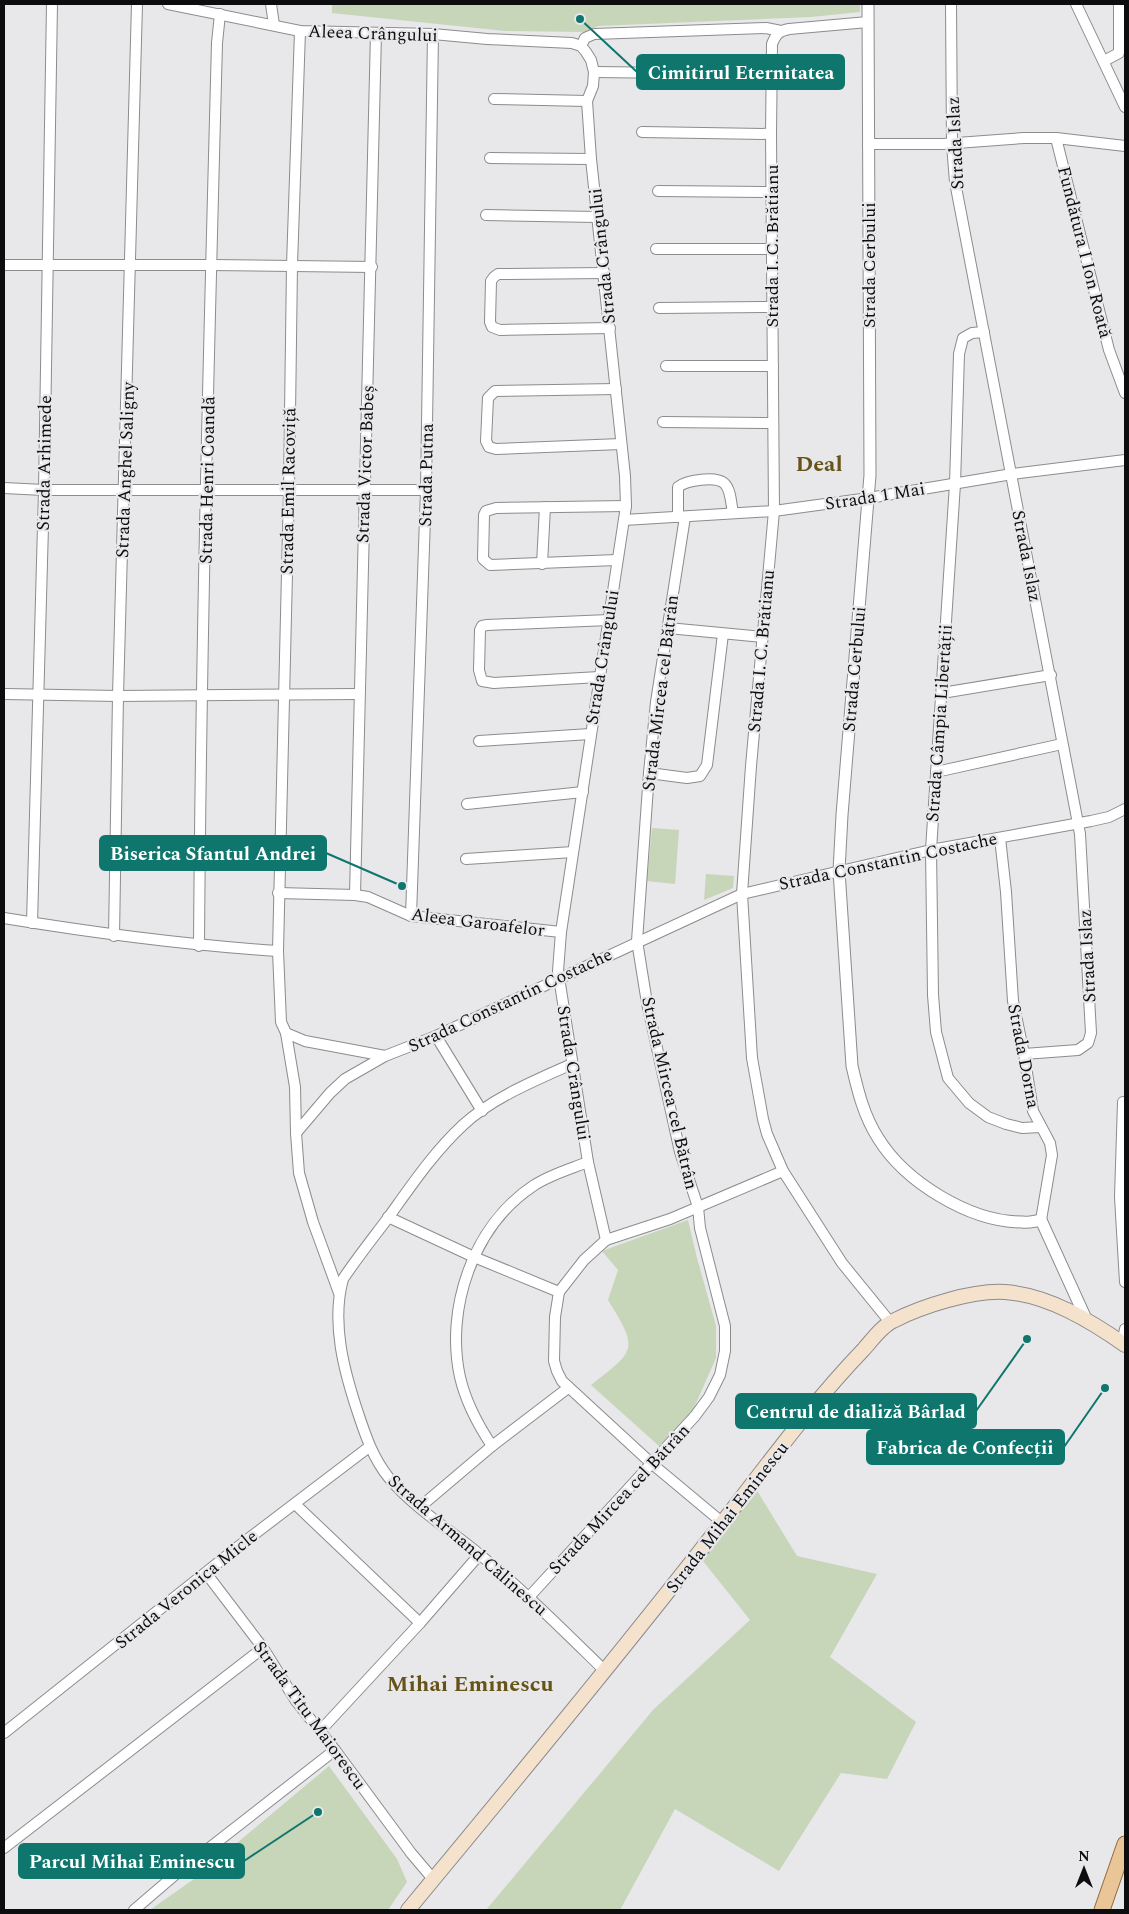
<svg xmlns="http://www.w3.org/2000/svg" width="1129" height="1914" viewBox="0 0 1129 1914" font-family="Spectral,serif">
  <rect width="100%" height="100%" fill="#e8e7ea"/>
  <g fill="#c7d5b9">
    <path d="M332,4H860V12L811,17L598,26L584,32L505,31L332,13Z"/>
    <path d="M652,828L679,830L675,884L647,881Z"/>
    <path d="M706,874L734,876L733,888L704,900Z"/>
    <path d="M688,1220L697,1258L716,1326V1358L693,1410L659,1446L591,1385C636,1350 639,1350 608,1300L618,1270L602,1251Z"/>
    <path d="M756,1489L797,1556L877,1574L830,1657L916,1722L887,1779L841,1773L779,1871L675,1809L620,1910H486L653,1710L750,1620L699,1556Z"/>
    <path d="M329,1766L397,1859L407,1882L388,1910H150L194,1879Z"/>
  </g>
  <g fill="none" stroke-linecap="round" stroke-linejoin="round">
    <g stroke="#8c8b8e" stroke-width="12">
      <g id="minor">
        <path d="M168,4L300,31L433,34L487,39L572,43L581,46L586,52L591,60L594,72L593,86L587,101L591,159L625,476L626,506L561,932L558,971L588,1162L606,1240"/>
        <path d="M271,4L274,25"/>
        <path d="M951,4L952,144L955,182L1080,834L1091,1033L1088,1043L1078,1050L1024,1054"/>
        <path d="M1076,4L1125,107"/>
        <path d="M868,22L789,29C779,31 776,34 772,44L771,134L774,511L751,766L742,894L752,1058L763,1119L767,1134L783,1171L842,1263L890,1322"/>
        <path d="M581,46L585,38L594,34L766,28L781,31"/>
        <path d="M1104,61L1119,53V4"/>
        <path d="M594,72L771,74"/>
        <path d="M494,99L587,101"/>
        <path d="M642,132L771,134"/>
        <path d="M1056,138L1109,350L1125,393"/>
        <path d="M868,144H943L1024,138H1056L1125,146"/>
        <path d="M490,158L591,159"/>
        <path d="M658,191L771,192"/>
        <path d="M486,215L598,217"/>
        <path d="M656,249H771"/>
        <path d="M4,265H211L372,267"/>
        <path d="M605,273L498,274L494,277L491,281L490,322L492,327L500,330L610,328"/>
        <path d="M659,308L772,307"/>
        <path d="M984,332L972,333L963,338L959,354L955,484L931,850L933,995L936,1032L948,1078L969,1103L988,1117L1006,1124L1022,1128L1041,1127"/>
        <path d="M666,366H773"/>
        <path d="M616,389L495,391L488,398L486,441L489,447L496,449L621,444"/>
        <path d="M663,422L772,423"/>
        <path d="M4,488L44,490H426"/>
        <path d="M678,517V487C687,480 715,476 724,483C731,489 731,504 733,513"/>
        <path d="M624,520L774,511L869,498L1012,474L1125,460"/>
        <path d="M617,560L490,565L483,559L484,515L486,511L496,508L626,506"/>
        <path d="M542,564L545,507"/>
        <path d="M668,628L763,637"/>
        <path d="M599,677L494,683L482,681L479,670L480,630L482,626L487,625L609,620"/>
        <path d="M942,693L1051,675"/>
        <path d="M4,694L118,696L359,694"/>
        <path d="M479,741L590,734"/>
        <path d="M936,772L1062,744"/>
        <path d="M649,773L687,778L700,776L707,765L723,634"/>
        <path d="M467,804L583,792"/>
        <path d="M1000,838L1006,892L1013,1001L1024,1054L1033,1111L1050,1143L1052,1155L1041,1220"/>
        <path d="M466,859L573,852"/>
        <path d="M278,893L355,895L368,897L411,916L561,932"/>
        <path d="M355,895C361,608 371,321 376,33"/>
        <path d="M411,916L426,490L433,34"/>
        <path d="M4,918C95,933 186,945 278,951L281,1022L286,1033L305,1041L385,1056L436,1036L742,894L931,850L1091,821L1109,817L1125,809"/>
        <path d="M32,923L44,490L52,4"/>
        <path d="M114,936L118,696L137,4"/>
        <path d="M199,946C201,645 209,343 217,43L220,14"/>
        <path d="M278,951L289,489L292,265L300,31"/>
        <path d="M286,1033L295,1087L296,1133L299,1173L313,1222L339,1293"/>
        <path d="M436,1036L482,1111"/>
        <path d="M572,1064C536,1080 492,1098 463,1125C433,1153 411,1186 388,1218C373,1238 357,1258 343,1279C331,1323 344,1371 358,1413C366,1437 373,1458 389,1478C414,1508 449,1529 479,1554C523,1590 563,1630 604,1670"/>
        <path d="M1123,1102L1120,1197L1125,1282"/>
        <path d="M296,1133L330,1093L345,1079L385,1056"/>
        <path d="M388,1217L474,1257L559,1292"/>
        <path d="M1122,1343L1125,1329"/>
        <path d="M568,1388L492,1446C478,1425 466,1403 460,1377C445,1309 473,1226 533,1186C549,1175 570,1169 588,1162"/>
        <path d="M295,1504L420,1623"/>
        <path d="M420,1507L492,1446"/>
        <path d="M723,1523L651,1463L562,1381L557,1371L554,1361L555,1317L559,1292L584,1260L606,1240L670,1219L783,1171"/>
        <path d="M206,1573L263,1648L296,1701L335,1750L411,1853L433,1879"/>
        <path d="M529,1597L695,1416L709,1397L720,1375L725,1351V1326L700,1228L698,1207L680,1152L647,1003L637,941L649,773L656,702L685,517"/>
        <path d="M320,1731L420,1623L479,1555"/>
        <path d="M4,1733L248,1539L369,1447"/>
        <path d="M4,1848L263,1648"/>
        <path d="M134,1910L176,1874L335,1750"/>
      </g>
    </g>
    <g stroke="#8c8b8e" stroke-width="13">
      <path id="tertiary" d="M868,4L870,475L842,815L839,871L852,1066C858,1092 864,1116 878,1138C905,1182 970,1222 1022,1222C1028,1223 1035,1221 1041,1220L1087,1321"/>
    </g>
    <g stroke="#8c8b8e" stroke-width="16">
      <path id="secondary" d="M408,1910C514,1782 620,1654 722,1523C768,1464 812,1403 864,1349C872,1340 882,1326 893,1321C922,1306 973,1290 1005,1292C1048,1295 1091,1321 1125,1345"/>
    </g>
    <g stroke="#936c3c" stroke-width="17">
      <path id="primary" d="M1102,1910L1125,1844"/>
    </g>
    <use href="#minor" stroke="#fff" stroke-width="10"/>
    <use href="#tertiary" stroke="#fff" stroke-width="11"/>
    <use href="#secondary" stroke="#f4e2cc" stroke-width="14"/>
    <use href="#primary" stroke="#e9c598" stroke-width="15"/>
  </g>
  <g text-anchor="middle" stroke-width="4.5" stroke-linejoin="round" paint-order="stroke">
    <g font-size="18" fill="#0d0c0e" stroke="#e8e7ea">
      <text transform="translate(373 33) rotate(2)" y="6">Aleea Crângului</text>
      <text transform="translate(955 143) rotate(-93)" y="6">Strada Islaz</text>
      <text transform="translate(772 246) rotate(-90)" y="6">Strada I. C. Brătianu</text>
      <text transform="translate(1085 252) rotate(76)" y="6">Fundătura I Ion Roată</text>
      <text transform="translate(602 256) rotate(-96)" y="6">Strada Crângului</text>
      <text transform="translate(869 265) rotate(-90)" y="6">Strada Cerbului</text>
      <text transform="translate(44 463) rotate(-89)" y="6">Strada Arhimede</text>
      <text transform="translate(365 464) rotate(-88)" y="6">Strada Victor Babeș</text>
      <text transform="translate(125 470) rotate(-88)" y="6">Strada Anghel Saligny</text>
      <text transform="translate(426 475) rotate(-89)" y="6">Strada Putna</text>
      <text transform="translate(207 480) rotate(-89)" y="6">Strada Henri Coandă</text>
      <text transform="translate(288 491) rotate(-89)" y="6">Strada Emil Racoviță</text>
      <text transform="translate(875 496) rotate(-9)" y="6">Strada 1 Mai</text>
      <text transform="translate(1027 556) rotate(79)" y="6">Strada Islaz</text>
      <text transform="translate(761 651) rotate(-85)" y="6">Strada I. C. Brătianu</text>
      <text transform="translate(602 657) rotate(-81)" y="6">Strada Crângului</text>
      <text transform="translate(854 669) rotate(-85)" y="6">Strada Cerbului</text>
      <text transform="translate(660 693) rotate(-83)" y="6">Strada Mircea cel Bătrân</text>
      <text transform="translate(939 723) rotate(-86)" y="6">Strada Câmpia Libertății</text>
      <text transform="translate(888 861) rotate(-12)" y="6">Strada Constantin Costache</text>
      <text transform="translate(478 922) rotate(7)" y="6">Aleea Garoafelor</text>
      <text transform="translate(1087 956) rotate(-93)" y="6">Strada Islaz</text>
      <text transform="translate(510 1000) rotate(-25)" y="6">Strada Constantin Costache</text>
      <text transform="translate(1024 1056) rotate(79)" y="6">Strada Dorna</text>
      <text transform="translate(574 1073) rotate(81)" y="6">Strada Crângului</text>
      <text transform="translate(670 1093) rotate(77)" y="6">Strada Mircea cel Bătrân</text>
      <text transform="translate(619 1499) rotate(-47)" y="6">Strada Mircea cel Bătrân</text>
      <text transform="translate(727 1517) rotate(-52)" y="6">Strada Mihai Eminescu</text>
      <text transform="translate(468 1545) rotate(41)" y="6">Strada Armand Călinescu</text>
      <text transform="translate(186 1589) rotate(-39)" y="6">Strada Veronica Micle</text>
      <text transform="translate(310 1715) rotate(54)" y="6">Strada Titu Maiorescu</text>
    </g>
    <g font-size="22" font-weight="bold" fill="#665318" stroke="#e8e7ea">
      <text x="819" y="471">Deal</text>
      <text x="470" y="1691">Mihai Eminescu</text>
    </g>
  </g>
  <path fill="none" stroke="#0f766e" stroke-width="2" d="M580 19L637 72M402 886L326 853M1027 1339L976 1411M1105 1388L1064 1447M318 1812L244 1861"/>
  <g fill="#0f766e" stroke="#e8e7ea" stroke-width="2">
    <circle cx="580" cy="19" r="5"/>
    <circle cx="402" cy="886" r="5"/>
    <circle cx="1027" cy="1339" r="5"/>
    <circle cx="1105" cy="1388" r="5"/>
    <circle cx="318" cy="1812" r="5"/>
  </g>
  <g fill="#0f766e" stroke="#0f766e" stroke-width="2">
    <rect x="637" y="55" width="207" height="34" rx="5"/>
    <rect x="100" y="836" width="226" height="34" rx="5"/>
    <rect x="736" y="1394" width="240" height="34" rx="5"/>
    <rect x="867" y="1430" width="197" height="34" rx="5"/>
    <rect x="19" y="1844" width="225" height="34" rx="5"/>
  </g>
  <g font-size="19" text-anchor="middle" font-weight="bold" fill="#fff">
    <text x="741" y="79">Cimitirul Eternitatea</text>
    <text x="213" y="860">Biserica Sfantul Andrei</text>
    <text x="856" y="1418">Centrul de dializă Bârlad</text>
    <text x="965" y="1454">Fabrica de Confecții</text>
    <text x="132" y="1868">Parcul Mihai Eminescu</text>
  </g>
  <rect width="1129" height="1914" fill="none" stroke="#0d0c0e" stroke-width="10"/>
  <g transform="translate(1084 1869)" stroke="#e8e7ea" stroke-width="4" paint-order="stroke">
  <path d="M0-4L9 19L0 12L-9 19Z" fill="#0d0c0e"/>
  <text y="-8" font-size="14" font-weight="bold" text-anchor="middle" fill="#0d0c0e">N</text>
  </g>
</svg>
